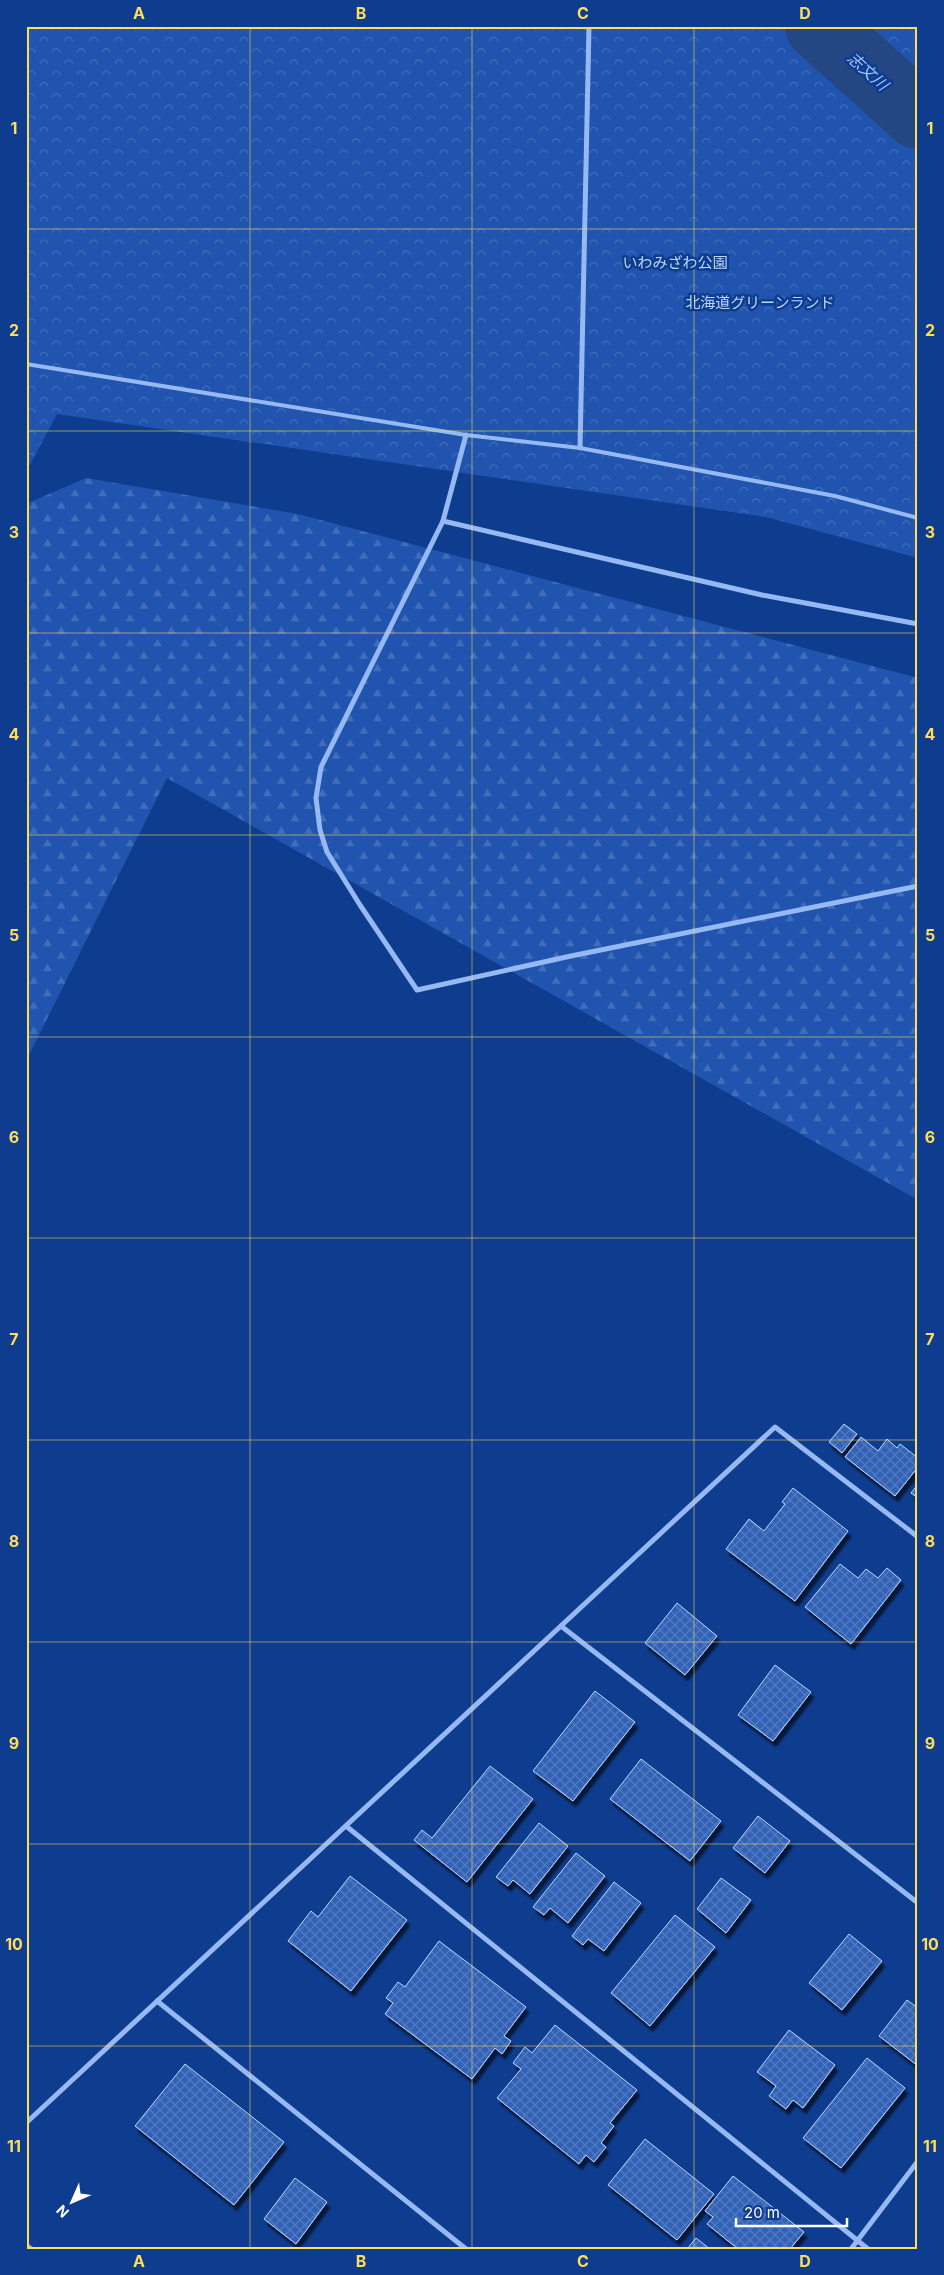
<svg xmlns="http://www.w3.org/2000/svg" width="944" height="2275" viewBox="0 0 944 2275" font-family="Inter,'Noto Sans JP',sans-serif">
  <defs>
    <pattern id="forest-firs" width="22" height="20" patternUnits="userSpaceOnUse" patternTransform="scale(1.25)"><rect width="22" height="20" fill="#2054ae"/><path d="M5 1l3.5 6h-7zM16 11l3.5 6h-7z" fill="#416eba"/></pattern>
    <pattern id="park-crowns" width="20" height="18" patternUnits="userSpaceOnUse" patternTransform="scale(1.25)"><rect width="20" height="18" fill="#2054ae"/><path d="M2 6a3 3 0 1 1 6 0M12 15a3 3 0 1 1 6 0" fill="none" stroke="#416eba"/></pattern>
    <pattern id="building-cross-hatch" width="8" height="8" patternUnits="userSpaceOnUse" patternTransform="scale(1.25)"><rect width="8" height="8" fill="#3262b6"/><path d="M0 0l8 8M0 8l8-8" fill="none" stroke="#517ac1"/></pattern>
    <filter id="shadow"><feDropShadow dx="3" dy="5.5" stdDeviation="1" flood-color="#0009"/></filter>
  </defs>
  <rect width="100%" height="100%" fill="#0e3c8e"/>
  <path fill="url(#forest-firs)" d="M86,478L298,514L918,678V1200L167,778L26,1061V504Z"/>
  <path fill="url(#park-crowns)" d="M26,26H918V558L766,517L57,414L26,472Z"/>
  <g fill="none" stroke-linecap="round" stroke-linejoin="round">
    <path stroke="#244683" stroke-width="68" d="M819,26L918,115"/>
  </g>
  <g fill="url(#building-cross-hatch)" stroke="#bed6fe" filter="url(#shadow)">
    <path d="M844,1424L857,1434L842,1453L829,1442Z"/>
    <path d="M861,1437L878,1451L887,1439L897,1448L900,1444L918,1458V1467L895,1496L845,1457Z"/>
    <path d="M918,1484V1498L911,1493Z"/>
    <path d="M793,1488L848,1531L795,1601L726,1549L749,1519L764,1531L785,1504L782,1502Z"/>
    <path d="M840,1564L858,1578L866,1569L878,1578L887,1568L901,1580L851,1644L805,1607Z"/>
    <path d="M677,1603L717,1636L685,1675L645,1643Z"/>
    <path d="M775,1665L811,1692L773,1741L738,1715Z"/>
    <path d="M595,1691L635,1722L573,1801L533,1771Z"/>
    <path d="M641,1759L721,1821L690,1861L610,1799Z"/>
    <path d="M490,1766L533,1799L467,1882L414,1840L422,1830L432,1838Z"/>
    <path d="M758,1816L790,1841L765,1873L733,1848Z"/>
    <path d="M539,1823L568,1846L530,1894L513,1880L508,1886L496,1877Z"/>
    <path d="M576,1853L605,1876L568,1923L550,1908L544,1915L533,1907Z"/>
    <path d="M350,1876L407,1920L351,1991L288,1941L311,1911L318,1917Z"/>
    <path d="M721,1878L751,1900L726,1933L697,1909Z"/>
    <path d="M614,1882L641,1903L604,1951L588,1939L583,1945L572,1936Z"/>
    <path d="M675,1915L715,1947L650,2026L611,1993Z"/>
    <path d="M849,1934L882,1961L842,2010L809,1983Z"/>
    <path d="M439,1941L526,2007L504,2036L511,2041L502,2054L495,2048L472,2079L385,2014L393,2003L386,1998L398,1982L405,1987Z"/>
    <path d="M907,2000L918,2008V2066L879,2036Z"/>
    <path d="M555,2025L637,2090L610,2123L614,2126L601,2143L606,2147L594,2162L586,2155L579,2164L497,2098L521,2069L513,2063L525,2047L532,2053Z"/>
    <path d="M789,2030L835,2065L803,2108L793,2100L786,2109L769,2096L776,2086L757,2072Z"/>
    <path d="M867,2058L905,2088L841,2168L803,2138Z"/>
    <path d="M185,2064L284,2142L234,2205L135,2126Z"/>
    <path d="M645,2139L714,2194L677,2240L608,2185Z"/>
    <path d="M733,2176L804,2232L790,2249H738L707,2224L713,2217L705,2211Z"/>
    <path d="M295,2178L327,2202L296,2244L264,2219Z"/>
    <path d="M696,2238L710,2249H687Z"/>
  </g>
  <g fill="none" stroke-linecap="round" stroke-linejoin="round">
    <path stroke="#96b9f3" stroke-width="4" d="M26,364L466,435L580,448L835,496L918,518"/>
    <g stroke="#96b9f3" stroke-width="5">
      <path d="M466,435L443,521L762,595L918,624"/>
      <path d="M580,448L589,26"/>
      <path d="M443,521L321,767L316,798L320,830L327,852L360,905L417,990L571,956L918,886"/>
      <path d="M561,1626L918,1903"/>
      <path d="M346,1826L868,2249"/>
      <path d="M157,2001L466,2249"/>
      <path d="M26,2123L775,1427L918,1537"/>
      <path d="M26,2245L31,2249"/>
      <path d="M851,2249L918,2161"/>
    </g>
  </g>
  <path fill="none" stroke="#ffdc59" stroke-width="1" stroke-opacity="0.55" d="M250,26V2249M472,26V2249M694,26V2249M26,229H918M26,431H918M26,633H918M26,835H918M26,1037H918M26,1238H918M26,1440H918M26,1642H918M26,1844H918M26,2046H918"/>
  <g text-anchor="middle" stroke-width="5" stroke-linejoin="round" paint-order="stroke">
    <g font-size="15" fill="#bed6fe" stroke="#0e3c8e">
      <text x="675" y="268">いわみざわ公園</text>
      <text x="760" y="308">北海道グリーンランド</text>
    </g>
    <g font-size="16" font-style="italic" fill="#a2c3fb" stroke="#0e3c8e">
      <text transform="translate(868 71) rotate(42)" y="6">志文川</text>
    </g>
  </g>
  <rect width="944" height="2275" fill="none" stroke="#0e3c8e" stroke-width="55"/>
  <g transform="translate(72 2202) rotate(225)" stroke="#0e3c8e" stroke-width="4" paint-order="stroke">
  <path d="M0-4L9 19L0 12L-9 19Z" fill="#ffffff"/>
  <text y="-8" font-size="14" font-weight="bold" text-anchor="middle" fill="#ffffff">N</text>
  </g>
  <path d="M736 2218v8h111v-8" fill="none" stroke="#ffffff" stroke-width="2.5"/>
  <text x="744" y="2218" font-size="15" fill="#ffffff" stroke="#0e3c8e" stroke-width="4" paint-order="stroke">20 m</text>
  <rect x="28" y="28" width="888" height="2220" fill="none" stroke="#ffdc59" stroke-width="2"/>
  <g font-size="16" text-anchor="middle" font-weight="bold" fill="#ffdc59">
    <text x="139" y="19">A</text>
    <text x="361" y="19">B</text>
    <text x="583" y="19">C</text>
    <text x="805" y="19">D</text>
    <text x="14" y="134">1</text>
    <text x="930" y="134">1</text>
    <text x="14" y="336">2</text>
    <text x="930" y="336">2</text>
    <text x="14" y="538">3</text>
    <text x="930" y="538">3</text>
    <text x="14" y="740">4</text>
    <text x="930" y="740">4</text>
    <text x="14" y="941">5</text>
    <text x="930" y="941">5</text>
    <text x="14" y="1143">6</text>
    <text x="930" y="1143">6</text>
    <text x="14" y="1345">7</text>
    <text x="930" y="1345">7</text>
    <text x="14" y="1547">8</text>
    <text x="930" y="1547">8</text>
    <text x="14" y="1749">9</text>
    <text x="930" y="1749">9</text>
    <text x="14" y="1950">10</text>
    <text x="930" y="1950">10</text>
    <text x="14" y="2152">11</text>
    <text x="930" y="2152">11</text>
    <text x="139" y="2267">A</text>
    <text x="361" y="2267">B</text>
    <text x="583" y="2267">C</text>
    <text x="805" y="2267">D</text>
  </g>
</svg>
